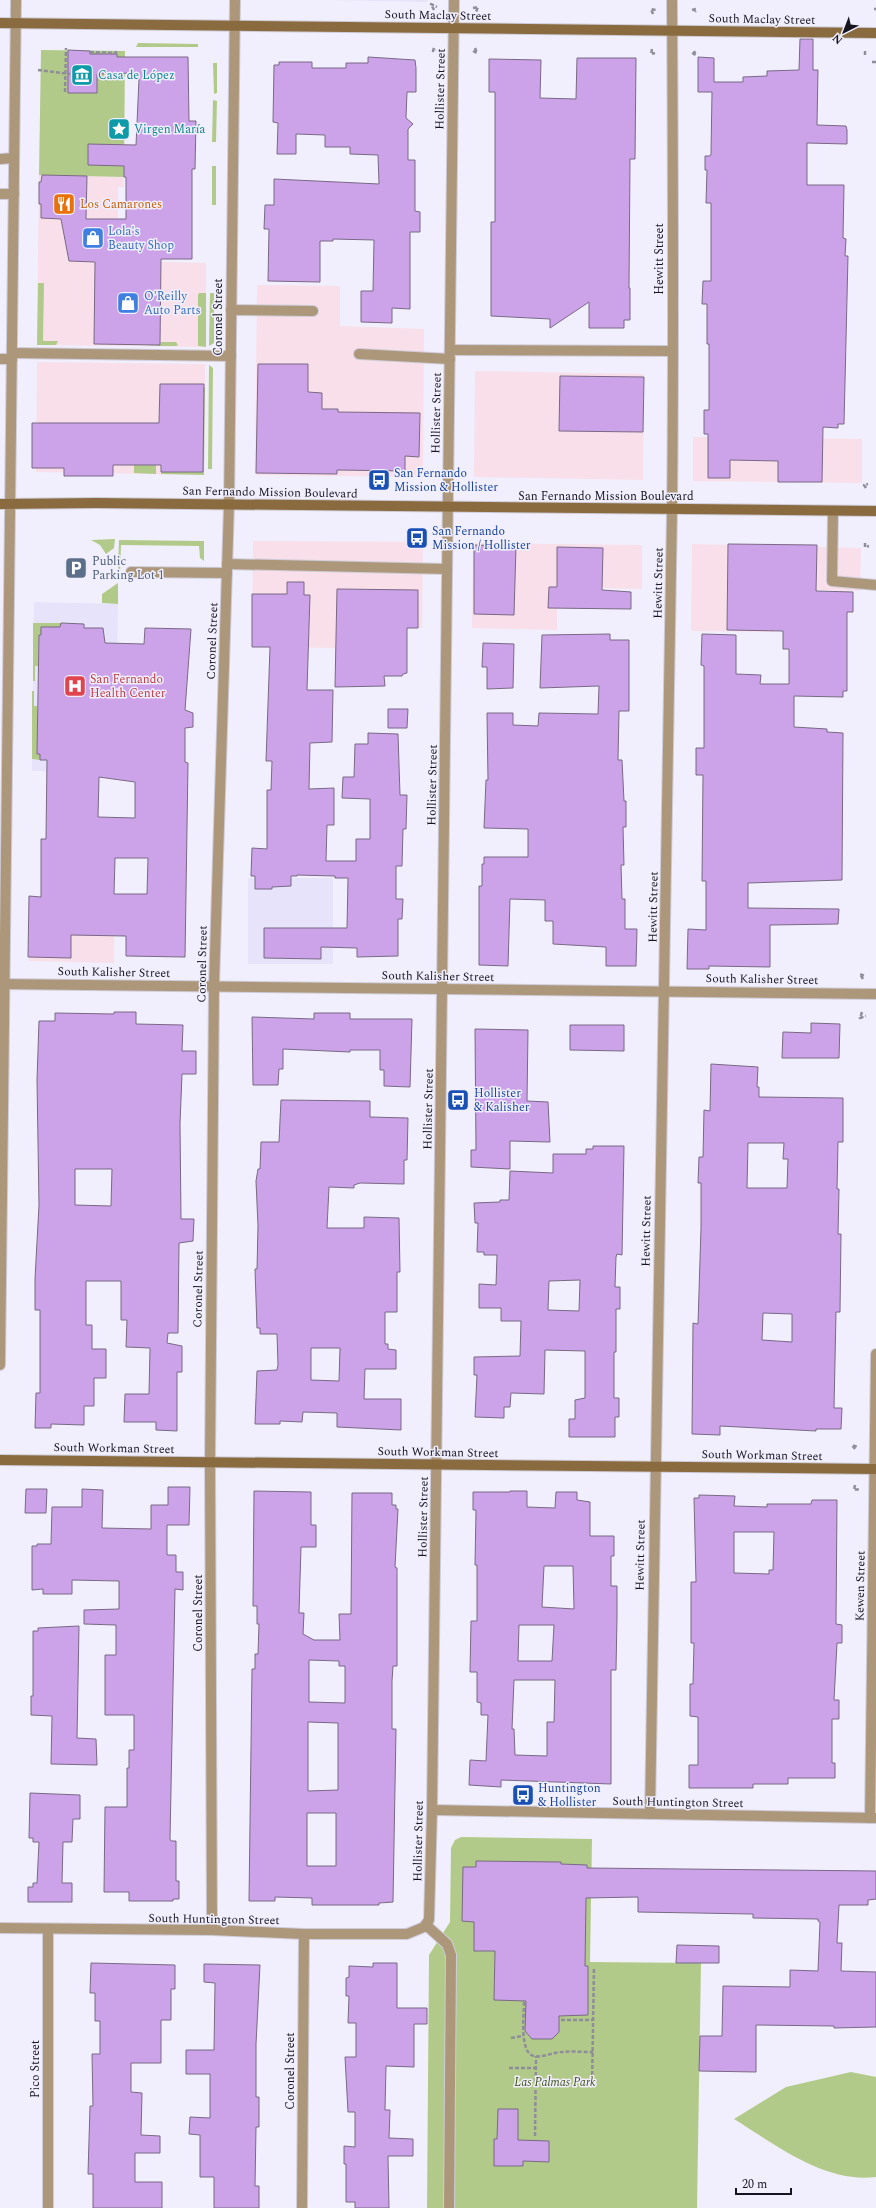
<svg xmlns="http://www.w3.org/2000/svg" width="876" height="2208" viewBox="0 0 876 2208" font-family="Spectral,serif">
  <rect width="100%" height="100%" fill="#f1effd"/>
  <g fill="#f8dfe9">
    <path d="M39,175L124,177V187H118V219L123,261L206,263V347L37,345Z"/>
    <path d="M257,285L340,286V326L424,329L423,477L255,475Z"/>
    <path d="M37,362L205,364L204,475L36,472Z"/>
    <path d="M475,371L644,374L643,480L474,477Z"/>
    <path d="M693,437L862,439V483L693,481Z"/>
    <path d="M253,541L423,542L422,628L365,627L338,648L252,647Z"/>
    <path d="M473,543L642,545V589L557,587V630L472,628Z"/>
    <path d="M692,544L861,548L860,591L776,589L775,632L691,631Z"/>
    <path d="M30,898L115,899L114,963L29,961Z"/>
  </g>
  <g fill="#e7e3fb">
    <path d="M329,0H428V2Z"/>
    <path d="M34,602L118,604L116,772L32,771Z"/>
    <rect x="248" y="878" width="85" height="86"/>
  </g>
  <g fill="#b2ca89">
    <path d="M138,43L198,44V47H136Z"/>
    <path d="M41,50L125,51L124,177L39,175Z"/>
    <path d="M213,63H217V93L214,94Z"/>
    <path d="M213,100L217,101L216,142H212Z"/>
    <rect x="212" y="166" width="4" height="39"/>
    <path d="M38,283H44L43,341H58L56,345H37Z"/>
    <path d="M200,293H206V347L198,346V294Z"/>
    <path d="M210,293H214V343L209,346Z"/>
    <path d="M161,342H176L178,345L176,346H145L160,345Z"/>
    <path d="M209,365L213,368L212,469H208Z"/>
    <path d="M202,387H205L204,475L161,474V470H202Z"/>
    <path d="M134,463H156V474L134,473Z"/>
    <path d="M115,539L114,548L106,554L100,545L91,540Z"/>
    <path d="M119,540L204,541V561L200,558L199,546L121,545L120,574H118Z"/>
    <path d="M118,583V604L102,603V594Z"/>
    <path d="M33,623H61L60,627L39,635L38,666H35V681H33Z"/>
    <path d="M32,691H34V706H37V754H40V760L32,759Z"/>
    <path d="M461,1837L592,1839L590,1962L701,1963L697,2208H427L429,1955L450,1922L451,1848L455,1840Z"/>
    <path d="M851,2072L876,2077V2177C824,2183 776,2145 734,2119L786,2087Z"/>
  </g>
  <g fill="#cca3e9" stroke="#796985" fill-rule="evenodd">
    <path d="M800,39H813V70H818L817,125L846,126L847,130V144L807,143V185H844L843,238L846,239L845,256H848L844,424H838V428L823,427L822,482H778V461L730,460V478H708V434H704V410H709V344H707V304H702L703,281H711V203H706L707,170H705V156H710L711,154L712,92H698V57L714,58V82H743V77L767,76V71L799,70Z"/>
    <path d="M68,50L90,51V54H117V57H188L189,121H196L195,169H192V259H161L160,345L94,344L95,262L69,261L61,219L41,218V204H39V182H41L42,175L87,176L86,219H126V177H124V166L88,165V144L136,145L139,79H137V73L97,74V93H68Z"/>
    <path d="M368,57L415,60L416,68V92H407L406,118L413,124L408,129V160H415V211L420,212V232H410V309L392,308V323L361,322V291H373L374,240L333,239V241H320V282L268,281L269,229H264L265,205H274V179L379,184L378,155L350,154V147H325V135L296,134V154H277L278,123L273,122L274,65H279V62H312V68H346V63H368Z"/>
    <path d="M577,58H636L635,159H630L629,288H630V320H624V328H589V302L550,328V319L491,316V222H495V92H489V59L541,60L540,98L576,99Z"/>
    <path d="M258,364H308V392L322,393V409H338V412L420,413L419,457L405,456V471L337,470V474L256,473Z"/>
    <path d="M560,376L644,377L643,432L559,431Z"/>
    <path d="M160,384H204L203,472H161V465H113V476H64V468H32V423H159Z"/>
    <path d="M728,544L817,545L816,591L853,592V612H847V691H843V697L794,696V727L827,729V732L843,733L842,880L748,883V908L839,909L838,924L770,925V967L709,966V969H687L688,929L706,930V881H702L703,775H696V748H704V666L701,665L702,634L736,635V674L761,675L760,684H789V649H783V631L727,630Z"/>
    <path d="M474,545L516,546L514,615L474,614Z"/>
    <path d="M557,547L603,548L602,590L631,592V609L548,608L549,587H557Z"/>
    <path d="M287,582H304V595H310L307,690H333L332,742L310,743L309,789L334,788V825H327L326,861H356V839H370V799L342,798L343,777H354L355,744H368V733L398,734L400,795H407L406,829H403L402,866H396V899H403L402,919H398V956L357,957V948L321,947V959L264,958V928H347L348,878H335V876L297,875V876H291V886L272,887V889H255V876H251L252,848L267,849V790H271L272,761H266L270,647H252V594H287Z"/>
    <path d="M337,589L418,590V628H407V673L403,674L402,676H384L385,686L335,687Z"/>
    <path d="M61,623L84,624V628H103L105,643L144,644L145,628L191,629L185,710L193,713V727L185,728V762L188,763L185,957L126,956V936L71,935V958L28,957L29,896L41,897V839H46L47,760H40V754H37L39,635H41V627H60ZM99,777L135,782V818L98,817ZM115,858H148L147,894H114Z"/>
    <path d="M610,634V640H629V711H619L618,760H622L624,801H626V827H623L624,865H621L622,899H625V929H637L636,966H606V947L553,944V921H545V900L510,899L508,966L479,965V886H482V864H484V857H528V829L484,828L486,780H488L487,713H513V725L538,726L539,713L598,714L599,686L540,688L542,635Z"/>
    <path d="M483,643L514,644L513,688L487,689V667H482Z"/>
    <path d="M388,709H408L407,728H388Z"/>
    <path d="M114,1012H136V1024L183,1025L182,1051H196V1074H182L180,1124L181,1219H194L193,1241L179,1243L178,1333H168L167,1343L182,1346V1372H177V1431L156,1430V1422H124L125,1394H149L150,1348L126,1347L127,1320H121V1281H86V1325H92V1349H106V1378H94V1406H84V1425L51,1424V1428H35L36,1393H40V1310H35V1279L39,1205L37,1080L39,1021H55V1013L114,1014ZM75,1169H112L111,1206L75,1205Z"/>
    <path d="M314,1013H350V1019H412L410,1087L384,1086V1070H380V1050H350V1052L283,1049V1069H279L278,1085H253L252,1017L314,1019Z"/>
    <path d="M811,1023L840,1024L839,1058H782L783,1032L811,1033Z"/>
    <path d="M570,1025H624V1051L570,1050Z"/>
    <path d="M475,1029L528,1030L527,1101L548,1102L550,1142L510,1141V1169L471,1167V1150H476Z"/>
    <path d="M711,1064L758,1067L757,1087H759V1097L843,1098V1142H838L837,1189H839L838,1234H841L840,1312H836L834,1408H842L841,1429H816V1431L720,1426V1435L692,1434L693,1323L698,1324L701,1228V1183H698L699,1157H703L704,1110L710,1111ZM748,1143H784L783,1159H788L787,1188H747ZM763,1313L792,1314V1342L762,1340Z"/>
    <path d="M281,1100L370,1101V1117L408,1118L407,1160H404V1184L360,1183L354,1185V1188L329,1187L327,1228H364V1217L399,1218L400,1272H397V1312H385V1344H388V1349L396,1350V1369H365L364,1399H401V1430L337,1427V1413L303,1412L302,1422L280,1421V1424H255L257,1371L277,1370L278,1365L277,1334H260V1328H257L255,1269H257L258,1226L256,1181L258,1169H260L261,1142H279ZM311,1348H340L339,1381L311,1380Z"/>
    <path d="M593,1146H624L622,1255L617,1254L616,1257L615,1287H620V1309H616V1352H614V1398H619V1417H615V1437H569V1419H575V1400L585,1398V1351L545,1350L544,1394L511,1393L510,1407H504V1418L475,1417L477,1375H474V1357L520,1356L521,1321H501V1308H479V1284L496,1285L497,1255H484V1252H477L478,1223H475L474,1203L500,1202V1200H509L510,1171L553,1173V1154H586V1149H593ZM580,1280L579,1311L548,1310L549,1281Z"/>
    <path d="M168,1487H190L189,1525H167V1555H176V1572H183V1590L175,1589L170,1839L171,1841H176V1881H179V1899H173V1901H129V1892H104L105,1807H127V1768H129V1750H134V1715H105V1655H116V1625L84,1624V1610L119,1609V1581L72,1580V1594H43V1589L32,1590V1546H37V1544H51L52,1507H82V1489L103,1490L102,1528L151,1529V1505H168Z"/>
    <path d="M26,1489H47L46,1513H25Z"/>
    <path d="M254,1491L311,1492V1525H316V1547H301L299,1613H304L303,1634L314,1640H340L339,1614H351L352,1493H392V1505H396V1509H398L395,1567L397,1568V1666H393L392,1681V1729H396L393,1902L379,1903V1905H312V1898L275,1897V1901H249L252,1669H255V1654H258L259,1624H257V1606H253ZM309,1660L339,1661V1666H345V1703L309,1702ZM308,1722L338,1723V1790L308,1791ZM307,1813H336V1866H307Z"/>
    <path d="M510,1491H527V1507L555,1508L556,1492H577V1500L590,1502V1536H614V1556H611V1586H617V1617L616,1670H611V1784L501,1780V1787L469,1785L470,1760L486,1761L488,1715H481V1703L477,1702V1672H470L471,1621H477V1565H475L476,1510H473V1492H510ZM544,1566H573L574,1609L542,1607ZM519,1625H554L552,1661H518ZM514,1680H555L554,1722H547V1756L515,1755L514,1729H512Z"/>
    <path d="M699,1495L735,1496L734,1506L767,1507V1504H811L812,1500H837L836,1624L842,1625V1643H837L834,1700H839V1719H832V1763H835V1778H788V1784H753V1788H689V1765H698V1717L690,1716V1684H693L694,1643H691V1582H696L694,1498H699ZM734,1532H774L773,1570H769V1574L734,1573Z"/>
    <path d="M79,1626L77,1738L96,1739L97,1765L51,1764L52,1716L31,1715V1696H33V1631H38V1628Z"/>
    <path d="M30,1793L80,1795V1819H73L72,1842H63L62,1883H72V1902H28V1887H33V1883H37L39,1842H33V1838H29Z"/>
    <path d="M476,1861L561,1862V1864L587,1865V1868L876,1871V1899L868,1900V1905H839L837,1943H842L841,1971L876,1972V2027L834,2028V2026L756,2025V2072L699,2071L700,2036H722L723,1986L790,1987V1970L818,1971L820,1922L818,1921V1919L753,1918V1914L638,1912V1897L586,1898L585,1966H588V2015L559,2016V2032L552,2039H532L525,2031L526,2001L494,2000L495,1951H474V1922L462,1921L463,1867H476Z"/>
    <path d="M677,1945L719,1946V1963H676Z"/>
    <path d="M91,1963L175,1965V1989H171V2020H161V2063H131V2092L142,2093L141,2135L160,2136V2153H135V2182H162V2208H93V2174H88L90,2106H93L92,2054H100V2021H95V1993H90Z"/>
    <path d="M373,1963H397V2008H427V2024H414V2067L386,2066L385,2110H390L389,2138L413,2139V2156H388L389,2208H355V2202H346V2164H344V2146L355,2147V2112H348L345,2057H356V2023H348L349,1996H346V1978L349,1977V1966L373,1967Z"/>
    <path d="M204,1964L260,1965L256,2044V2097H259V2127H256L255,2186H259V2208H214V2177H200V2135L189,2134L190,2117L210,2118V2074H186V2050H214L215,1983L204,1982Z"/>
    <path d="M498,2109H518V2140L549,2141V2162L523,2161V2166H494V2139H497Z"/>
  </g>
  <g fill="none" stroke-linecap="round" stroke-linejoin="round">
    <g stroke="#ceccd9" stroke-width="12">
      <g id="lane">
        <path d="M0,159L14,158"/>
        <path d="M0,194H14"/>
        <path d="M231,310L313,311"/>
        <path d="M450,350L672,351"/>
        <path d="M12,353L231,356"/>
        <path d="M359,354L450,359"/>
        <path d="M0,359H12"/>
        <path d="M833,511L832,581L876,585"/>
        <path d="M227,564L447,569"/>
        <path d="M131,572L227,573"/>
      </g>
    </g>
    <g stroke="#ceccd9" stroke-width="12">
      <g id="street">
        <path d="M0,984L876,994"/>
        <path d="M0,1365L16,0"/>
        <path d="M432,1810L876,1818"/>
        <path d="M650,1814C655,1379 667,945 672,511C674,340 673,170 672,0"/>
        <path d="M870,1818L876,1354"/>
        <path d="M426,1925L447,1944L451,1955L449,2208"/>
        <path d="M0,1928L212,1930L304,1934H407L424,1927L429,1920L432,1810L454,0"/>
        <path d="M48,1930V2208"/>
        <path d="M212,1930L210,1463L214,986L229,505L235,0"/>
        <path d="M302,2208L304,1934"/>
      </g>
    </g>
    <g stroke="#ceccd9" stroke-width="12">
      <g id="secondary">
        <path d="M0,23L876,33"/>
        <path d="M0,504L96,503L876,511"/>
        <path d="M0,1460L876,1469"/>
      </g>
    </g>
    <g stroke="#8f8d9a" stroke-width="2.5" stroke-dasharray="4 2" stroke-linecap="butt">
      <path d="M473,8L478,7L476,12"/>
      <path d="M874,9H876"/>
      <path d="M434,10L431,4L437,7"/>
      <path d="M692,10L696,9L695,12"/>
      <path d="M653,14L651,9L656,10"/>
      <path d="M434,48L433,51L436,50"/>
      <path d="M652,49L651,54L655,53"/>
      <path d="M473,51L477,53L475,48"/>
      <path d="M90,52L116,53V49"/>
      <path d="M692,53L696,55L694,51"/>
      <path d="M865,55V49"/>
      <path d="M872,62H876"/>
      <path d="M38,70L70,74"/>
      <path d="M65,92L66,48"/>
      <path d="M866,488L864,485L868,484"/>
      <path d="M865,543V547L869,546"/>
      <path d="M863,979L860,974L865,976"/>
      <path d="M862,1012L860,1018L866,1016"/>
      <path d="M855,1449L852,1445L858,1447"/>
      <path d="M855,1485L854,1490L860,1489"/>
      <path d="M524,2002C524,2014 519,2053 534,2056C543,2058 553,2052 562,2052C572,2051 583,2052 593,2052"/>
      <path d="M561,2020H593"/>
      <path d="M511,2038L523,2036"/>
      <path d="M509,2068H536"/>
      <path d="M592,2087L594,1967"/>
      <path d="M535,2136L536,2056"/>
    </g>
    <use href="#lane" stroke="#ad977a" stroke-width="10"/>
    <use href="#street" stroke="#ad977a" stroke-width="10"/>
    <use href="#secondary" stroke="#8a6b3f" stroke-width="10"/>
  </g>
  <defs>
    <g id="museum-square" transform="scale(1.15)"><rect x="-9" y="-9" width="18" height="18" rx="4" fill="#0f9aa8" stroke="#f1effd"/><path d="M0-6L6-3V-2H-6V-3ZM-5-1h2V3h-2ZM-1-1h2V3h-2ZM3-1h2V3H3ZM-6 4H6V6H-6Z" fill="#fff"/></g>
    <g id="sight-square" transform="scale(1.15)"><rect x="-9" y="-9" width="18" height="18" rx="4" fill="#0f9aa8" stroke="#f1effd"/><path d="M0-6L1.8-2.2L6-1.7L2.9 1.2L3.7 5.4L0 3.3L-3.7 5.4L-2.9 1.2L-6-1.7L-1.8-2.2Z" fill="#fff"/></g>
    <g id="restaurant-square" transform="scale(1.15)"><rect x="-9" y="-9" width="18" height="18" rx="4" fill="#e8710a" stroke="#f1effd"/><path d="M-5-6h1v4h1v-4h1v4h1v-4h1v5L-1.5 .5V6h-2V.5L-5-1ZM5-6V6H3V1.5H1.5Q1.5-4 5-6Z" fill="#fff"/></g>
    <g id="shop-square" transform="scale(1.15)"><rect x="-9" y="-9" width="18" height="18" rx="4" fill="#3f7fe0" stroke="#f1effd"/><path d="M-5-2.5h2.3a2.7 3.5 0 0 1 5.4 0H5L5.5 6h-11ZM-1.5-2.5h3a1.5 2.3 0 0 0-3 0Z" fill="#fff"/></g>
    <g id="bus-square" transform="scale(1.15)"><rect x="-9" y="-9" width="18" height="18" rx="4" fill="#1a4fb4" stroke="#f1effd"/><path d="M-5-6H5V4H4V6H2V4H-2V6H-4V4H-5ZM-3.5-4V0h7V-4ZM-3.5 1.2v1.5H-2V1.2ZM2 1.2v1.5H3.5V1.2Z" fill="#fff"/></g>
    <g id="parking-square" transform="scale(1.15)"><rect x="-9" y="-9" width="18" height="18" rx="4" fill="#5c6f8a" stroke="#f1effd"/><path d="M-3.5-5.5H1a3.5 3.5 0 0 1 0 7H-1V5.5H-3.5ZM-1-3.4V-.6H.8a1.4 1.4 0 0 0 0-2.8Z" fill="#fff"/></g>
    <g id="hospital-square" transform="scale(1.15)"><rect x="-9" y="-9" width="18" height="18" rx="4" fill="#e0444e" stroke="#f1effd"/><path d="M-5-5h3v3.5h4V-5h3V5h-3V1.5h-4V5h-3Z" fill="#fff"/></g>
  </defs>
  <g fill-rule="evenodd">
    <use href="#museum-square" x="82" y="75"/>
    <use href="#sight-square" x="119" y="129"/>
    <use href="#restaurant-square" x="64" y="204"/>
    <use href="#shop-square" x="93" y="238"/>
    <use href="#shop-square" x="128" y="303"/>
    <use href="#bus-square" x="379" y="480"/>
    <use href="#bus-square" x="417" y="538"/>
    <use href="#parking-square" x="76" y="568"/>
    <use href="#hospital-square" x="75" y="686"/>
    <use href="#bus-square" x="458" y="1100"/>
    <use href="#bus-square" x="523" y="1795"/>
  </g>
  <g text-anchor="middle" stroke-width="3" stroke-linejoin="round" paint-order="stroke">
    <g font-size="12" fill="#16141f" stroke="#f1effd">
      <text transform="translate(438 15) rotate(1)" y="4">South Maclay Street</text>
      <text transform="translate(762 19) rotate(1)" y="4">South Maclay Street</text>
      <text transform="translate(440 89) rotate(-89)" y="4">Hollister Street</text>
      <text transform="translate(659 259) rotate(-90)" y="4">Hewitt Street</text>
      <text transform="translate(218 317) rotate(-90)" y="4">Coronel Street</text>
      <text transform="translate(436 413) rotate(-89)" y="4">Hollister Street</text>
      <text transform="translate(270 492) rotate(1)" y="4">San Fernando Mission Boulevard</text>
      <text x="606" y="500">San Fernando Mission Boulevard</text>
      <text transform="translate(658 583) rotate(-89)" y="4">Hewitt Street</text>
      <text transform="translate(212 641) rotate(-88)" y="4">Coronel Street</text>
      <text transform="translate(432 785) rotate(-89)" y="4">Hollister Street</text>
      <text transform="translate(653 907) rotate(-89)" y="4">Hewitt Street</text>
      <text transform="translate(202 964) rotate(-89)" y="4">Coronel Street</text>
      <text transform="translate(114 972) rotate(1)" y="4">South Kalisher Street</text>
      <text transform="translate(438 976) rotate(1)" y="4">South Kalisher Street</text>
      <text transform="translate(762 979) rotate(1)" y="4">South Kalisher Street</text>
      <text transform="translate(428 1109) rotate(-89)" y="4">Hollister Street</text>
      <text transform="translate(646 1231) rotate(-89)" y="4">Hewitt Street</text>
      <text transform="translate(198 1289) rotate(-89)" y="4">Coronel Street</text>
      <text transform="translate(114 1448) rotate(1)" y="4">South Workman Street</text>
      <text transform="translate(438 1452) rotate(1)" y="4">South Workman Street</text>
      <text transform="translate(762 1455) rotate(1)" y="4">South Workman Street</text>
      <text transform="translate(423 1517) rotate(-89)" y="4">Hollister Street</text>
      <text transform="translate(640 1555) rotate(-89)" y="4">Hewitt Street</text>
      <text transform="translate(860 1586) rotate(-89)" y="4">Kewen Street</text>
      <text transform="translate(198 1613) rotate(-90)" y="4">Coronel Street</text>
      <text transform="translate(678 1802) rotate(1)" y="4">South Huntington Street</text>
      <text transform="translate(418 1841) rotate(-89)" y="4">Hollister Street</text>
      <text transform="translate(214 1919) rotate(1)" y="4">South Huntington Street</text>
      <text transform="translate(35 2069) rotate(-90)" y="4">Pico Street</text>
      <text transform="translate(290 2071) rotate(-90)" y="4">Coronel Street</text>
    </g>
    <g font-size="12" fill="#0d838f" stroke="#f1effd" text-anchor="start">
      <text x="98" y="79">Casa de López</text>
      <text x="134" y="133">Virgen María</text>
    </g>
    <g font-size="12" fill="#c56008" stroke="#f1effd" text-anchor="start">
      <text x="80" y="208">Los Camarones</text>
    </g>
    <g font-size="12" fill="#366cbe" stroke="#f1effd" text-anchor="start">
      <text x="108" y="235">Lola's<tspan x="108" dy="14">Beauty Shop</tspan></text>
      <text x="144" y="300">O'Reilly<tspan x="144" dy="14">Auto Parts</tspan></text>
    </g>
    <g font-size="12" fill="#164399" stroke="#f1effd" text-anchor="start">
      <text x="394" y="477">San Fernando<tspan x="394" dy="14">Mission &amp; Hollister</tspan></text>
      <text x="432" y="535">San Fernando<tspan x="432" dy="14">Mission / Hollister</tspan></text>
      <text x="474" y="1097">Hollister<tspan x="474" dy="14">&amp; Kalisher</tspan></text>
      <text x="538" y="1792">Huntington<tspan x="538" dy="14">&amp; Hollister</tspan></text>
    </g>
    <g font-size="12" fill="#4e5e75" stroke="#f1effd" text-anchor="start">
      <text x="92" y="565">Public<tspan x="92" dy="14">Parking Lot 1</tspan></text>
    </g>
    <g font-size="12" fill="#be3a42" stroke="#f1effd" text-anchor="start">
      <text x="90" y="683">San Fernando<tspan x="90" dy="14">Health Center</tspan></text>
    </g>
    <g font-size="12" font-style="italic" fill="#3f511a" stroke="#f1effd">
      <text x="555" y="2086">Las Palmas Park</text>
    </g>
  </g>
  <g transform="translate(844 32) rotate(222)" stroke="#f1effd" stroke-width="3" paint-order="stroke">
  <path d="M0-3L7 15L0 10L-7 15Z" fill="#16141f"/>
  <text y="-6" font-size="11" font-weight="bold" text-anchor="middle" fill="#16141f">N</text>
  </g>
  <path d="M736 2188v6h55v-6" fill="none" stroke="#16141f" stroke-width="2"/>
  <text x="742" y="2188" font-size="12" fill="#16141f" stroke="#f1effd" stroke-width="3" paint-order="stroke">20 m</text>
</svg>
